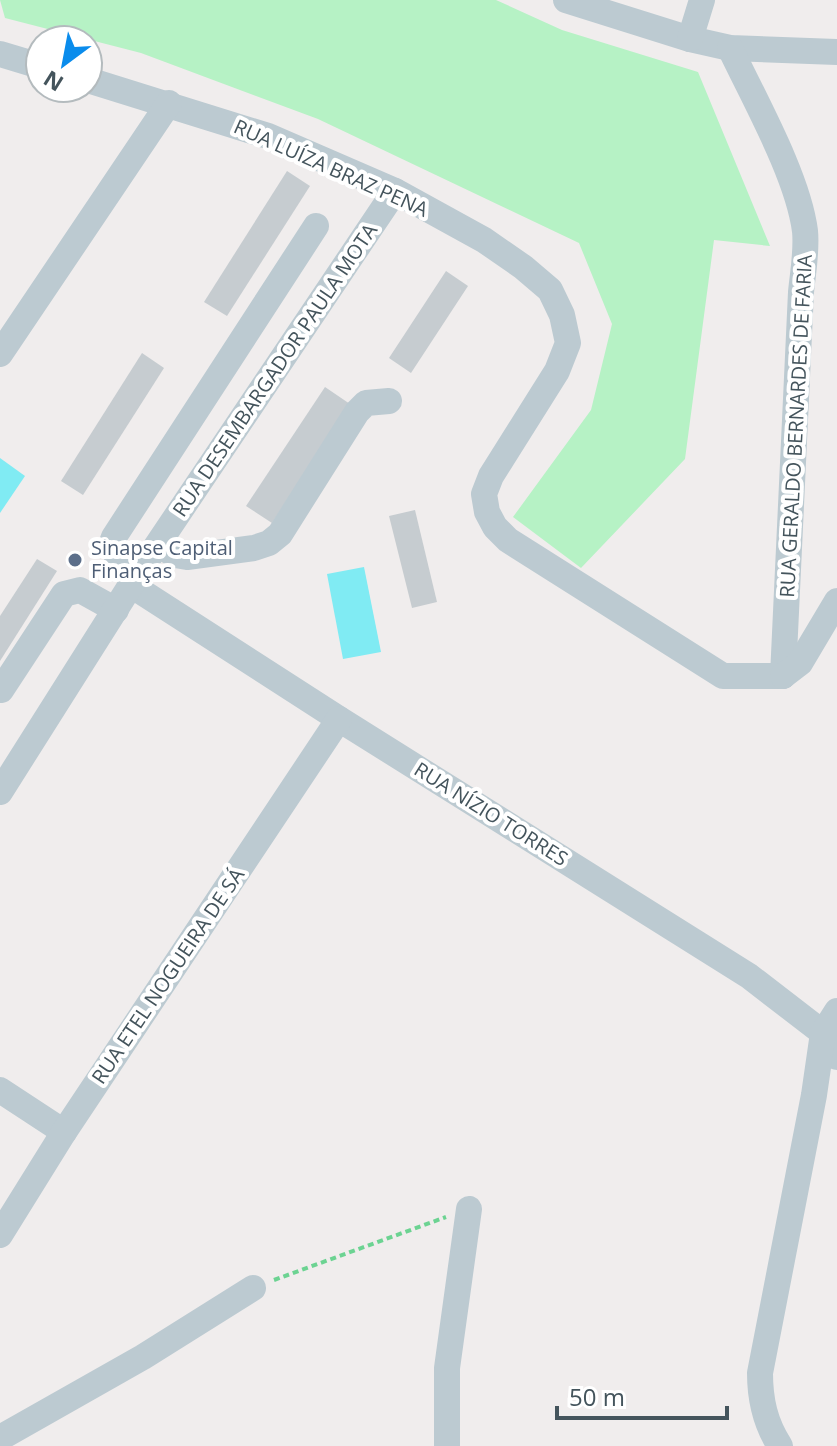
<svg xmlns="http://www.w3.org/2000/svg" width="837" height="1446" viewBox="0 0 837 1446" font-family="'Open Sans',sans-serif">
  <rect width="100%" height="100%" fill="#f0eded"/>
  <path fill="#b6f2c5" d="M0,0H496L562,30L698,72L770,246L714,240L685,459L581,568L513,517L591,410L612,324L579,243L318,119L141,53L5,18Z"/>
  <g fill="#80ebf3">
    <path d="M0,458L25,476L0,513Z"/>
    <path d="M364,567L381,652L343,659L327,574Z"/>
  </g>
  <g fill="#c6ccd0">
    <path d="M287,171L310,186L227,316L204,302Z"/>
    <path d="M446,271L468,286L411,373L389,358Z"/>
    <path d="M142,353L164,368L83,495L61,481Z"/>
    <path d="M325,387L350,404L272,523L246,506Z"/>
    <path d="M415,510L437,602L412,608L389,516Z"/>
    <path d="M37,559L57,571L0,661V616Z"/>
  </g>
  <g fill="none" stroke-linecap="round" stroke-linejoin="round">
    <path stroke="#6cd392" stroke-width="4" stroke-dasharray="6 4" stroke-linecap="butt" d="M274,1280L446,1217"/>
    <g stroke="#bccad1" stroke-width="26">
      <path d="M566,0L690,39L730,48L837,52"/>
      <path d="M690,39L702,0"/>
      <path d="M730,48C754,99 798,176 805,231C807,251 803,272 801,292L783,676"/>
      <path d="M0,54L40,66"/>
      <path d="M88,80L268,136L395,191L484,240L523,267L550,290L562,315L568,343L557,371L491,476L484,494L487,512L495,527L508,540L723,676H783"/>
      <path d="M0,354L169,103"/>
      <path d="M159,545L175,555L187,557L254,548L269,543L280,534L357,412L366,403L389,401"/>
      <path d="M141,569L114,551L111,545L114,537L316,226"/>
      <path d="M131,585L339,719L749,976L823,1033L837,1057"/>
      <path d="M783,676L800,663L837,601"/>
      <path d="M1,690L64,594L80,590L116,610"/>
      <path d="M0,792L141,569L395,191"/>
      <path d="M0,1090L64,1132"/>
      <path d="M0,1235L64,1132L339,719"/>
      <path d="M0,1438L143,1357L253,1288"/>
      <path d="M447,1446V1368L469,1209"/>
      <path d="M780,1446C765,1423 760,1400 760,1373L814,1095L823,1033L837,1011"/>
    </g>
  </g>
  <circle fill="#5c6f8a" stroke="#fff" stroke-width="3" cx="75" cy="560" r="8"/>
  <g text-anchor="middle" stroke-width="8" stroke-linejoin="round" paint-order="stroke">
    <g font-size="20" fill="#44545c" stroke="#fff">
      <text transform="translate(331 168) rotate(24)" y="7">RUA LUÍZA BRAZ PENA</text>
      <text transform="translate(275 370) rotate(-56)" y="7">RUA DESEMBARGADOR PAULA MOTA</text>
      <text transform="translate(796 426) rotate(-87)" y="7">RUA GERALDO BERNARDES DE FARIA</text>
      <text transform="translate(491 814) rotate(32)" y="7">RUA NÍZIO TORRES</text>
      <text transform="translate(168 976) rotate(-56)" y="7">RUA ETEL NOGUEIRA DE SÁ</text>
    </g>
    <g font-size="20" fill="#4e5e75" stroke="#fff" text-anchor="start">
      <text x="91" y="555">Sinapse Capital<tspan x="91" dy="23">Finanças</tspan></text>
    </g>
  </g>
  <g transform="translate(64 64) rotate(212)"><circle r="38" fill="#ffffff" stroke="#b4bbbe" stroke-width="2"/>
  <path d="M0-6L14 30L0 20L-14 30Z" fill="#0a8cec"/>
  <text y="-12" font-size="22" font-weight="bold" text-anchor="middle" fill="#44545c">N</text>
  </g>
  <path d="M557 1406v12h170v-12" fill="none" stroke="#44545c" stroke-width="4"/>
  <text x="569" y="1406" font-size="24" fill="#44545c" stroke="#ffffff" stroke-width="6" paint-order="stroke">50 m</text>
</svg>
